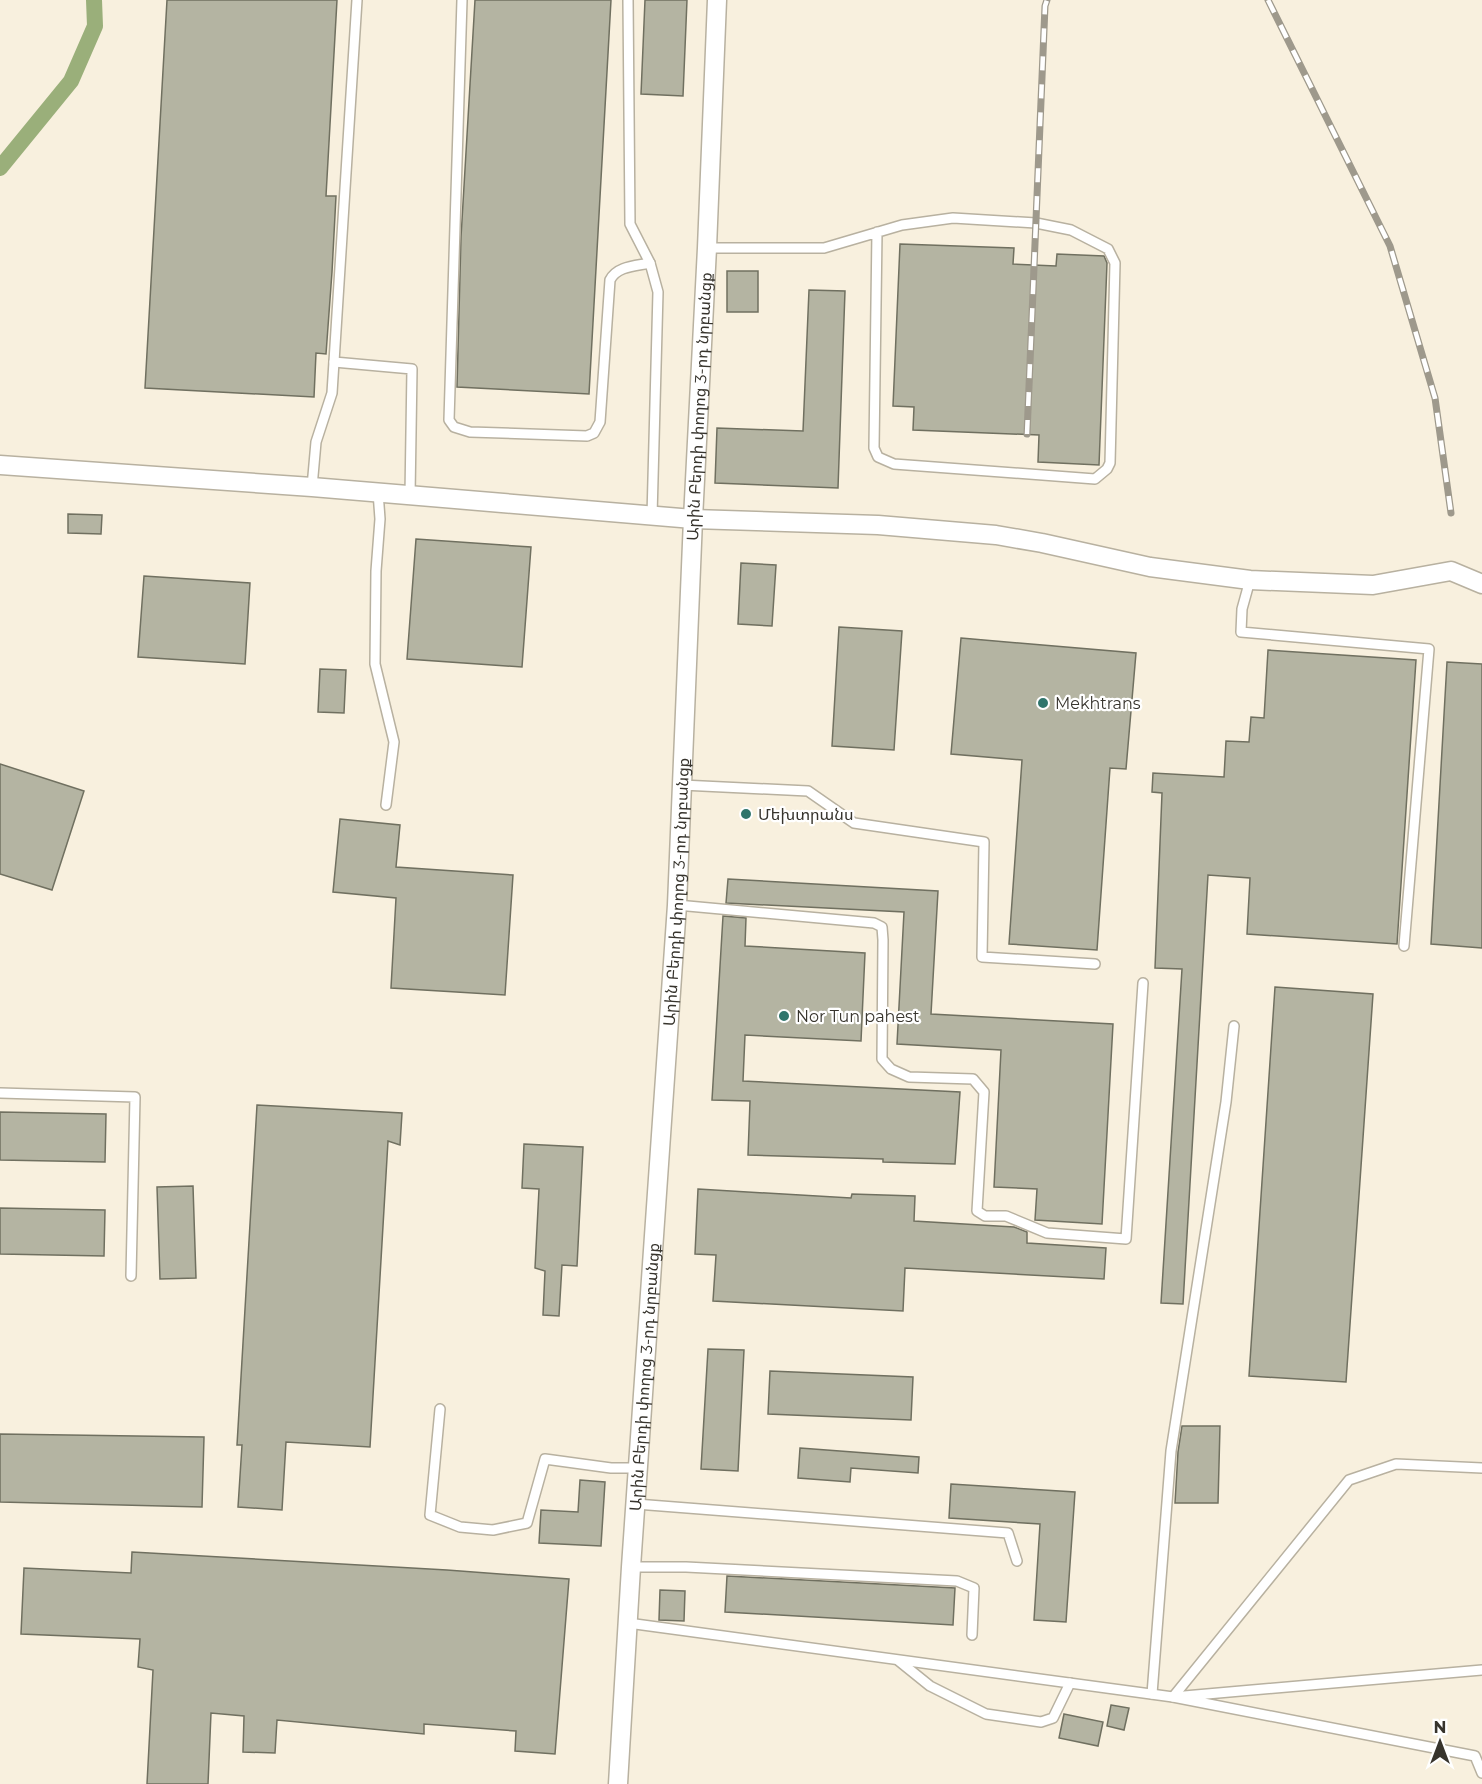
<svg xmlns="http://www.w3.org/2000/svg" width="1482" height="1784" viewBox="0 0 1482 1784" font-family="Montserrat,'Noto Sans Armenian',sans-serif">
  <rect width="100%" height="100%" fill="#f8f0de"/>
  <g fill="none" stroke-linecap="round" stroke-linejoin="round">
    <path stroke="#9aaf7a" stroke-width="16" d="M0,168L71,81L95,26L94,0"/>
  </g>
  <g fill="#b4b4a2" stroke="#707060" stroke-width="1.5">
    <path d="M167,0H337L326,196H336L332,272L326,354L316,353L314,397L145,388Z"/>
    <path d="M475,0H611L589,394L457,387L461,237Z"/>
    <path d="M645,0H687L683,96L641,94Z"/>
    <path d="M900,244L1014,248L1013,264L1056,266L1057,254L1104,256L1107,263L1099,465L1038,462L1039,435L913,430L914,407L893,406Z"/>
    <rect x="727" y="271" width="31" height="41"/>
    <path d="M809,290L845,291L838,488L715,483L717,428L803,431Z"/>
    <path d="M68,514L102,515L101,534L68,533Z"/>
    <path d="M416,539L531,547L522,667L407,659Z"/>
    <path d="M741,563L776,565L772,626L738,624Z"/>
    <path d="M144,576L250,583L245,664L138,657Z"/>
    <path d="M839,627L902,631L894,750L832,746Z"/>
    <path d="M961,638L1136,653L1126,769L1110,768L1097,950L1009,944L1022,760L951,754Z"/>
    <path d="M1268,650L1416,660L1397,944L1247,934L1250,878L1208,875L1183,1304L1161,1303L1182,969L1155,968L1162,793L1152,792L1153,773L1224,777L1226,741L1249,742L1251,717L1264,718Z"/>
    <path d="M1447,662L1482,664V948L1431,944Z"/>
    <path d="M320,669L346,670L344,713L318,712Z"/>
    <path d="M0,764L84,791L52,890L0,874Z"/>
    <path d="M340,819L400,825L396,867L513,875L505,995L391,988L396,898L333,892Z"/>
    <path d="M728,879L938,891L931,1014L1113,1024L1102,1224L1035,1220L1037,1189L994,1187L1001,1050L897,1044L904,912L726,903Z"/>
    <path d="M723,916L746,918L745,946L865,953L861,1041L745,1035L743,1081L960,1092L955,1164L883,1162V1159L748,1155L750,1101L712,1100Z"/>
    <path d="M1275,987L1373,994L1346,1382L1249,1376Z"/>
    <path d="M257,1105L402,1113L400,1145L388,1141L370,1447L286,1442L282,1510L238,1507L242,1445H237Z"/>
    <path d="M0,1112L106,1114L105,1162L0,1160Z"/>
    <path d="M524,1144L583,1147L577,1266L562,1265L559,1316L543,1315L545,1271L535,1268L539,1189L522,1188Z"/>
    <path d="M193,1186L196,1278L160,1279L157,1187Z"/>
    <path d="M698,1189L851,1198L852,1194L915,1196L914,1221L1014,1227L1027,1232V1243L1106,1248L1104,1279L905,1268L903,1311L713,1301L716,1255L695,1254Z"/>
    <path d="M0,1208L105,1210L104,1256L0,1254Z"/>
    <path d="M708,1349L744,1350L738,1471L701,1469Z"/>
    <path d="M770,1371L913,1377L911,1420L768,1414Z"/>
    <path d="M1182,1426H1220L1218,1503H1175L1178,1452Z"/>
    <path d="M0,1434L204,1437L202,1507L0,1502Z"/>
    <path d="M800,1448L919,1457L918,1473L851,1468L850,1482L798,1478Z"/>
    <path d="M580,1480L605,1482L601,1546L539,1543L541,1510L578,1512Z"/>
    <path d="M951,1484L1075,1492L1066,1622L1034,1620L1040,1524L949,1518Z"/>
    <path d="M132,1552L447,1570L569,1579L555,1754L515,1751L516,1731L424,1724V1734L277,1720L275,1753L243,1752L244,1716L211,1713L208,1784H147L153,1670L138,1667L140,1639L21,1634L24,1568L131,1573Z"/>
    <path d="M727,1576L955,1588L953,1625L725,1612Z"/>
    <path d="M660,1590L685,1591L684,1621L659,1620Z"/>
    <path d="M1111,1705L1129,1708L1124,1730L1107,1726Z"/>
    <path d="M1064,1714L1103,1722L1098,1746L1059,1738Z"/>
  </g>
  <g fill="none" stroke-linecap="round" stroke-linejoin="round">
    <g stroke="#b8b1a0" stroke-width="12">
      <g id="lane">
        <path d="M462,0L449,420L454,427L470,432L587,436L594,433L600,422L610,280C617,266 636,266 650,263"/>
        <path d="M628,0L630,224L650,263L658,292L652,516"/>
        <path d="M707,248H824L902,225L953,218L1036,223L1071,230L1108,249L1115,263L1110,463L1107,469L1095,479L894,464L878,457L874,448L877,232"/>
        <path d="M334,362L412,369L410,495"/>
        <path d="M312,487L316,442L332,393L357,0"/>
        <path d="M378,492L380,519L376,571L375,664L394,742L386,805"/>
        <path d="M1250,580L1242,609L1241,632L1429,649L1404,946"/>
        <path d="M682,785L808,791L854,823L984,842L982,957L1095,964"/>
        <path d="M677,905L874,923L882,927L883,940L882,1059L891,1069L909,1077L973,1079L984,1092L977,1211L985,1216H1006L1047,1233L1126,1239L1143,983"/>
        <path d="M0,1093L135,1097L131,1276"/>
        <path d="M440,1409L430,1515L460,1527L493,1530L527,1523L545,1459L611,1468H639"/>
        <path d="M636,1504L1008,1533L1017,1561"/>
        <path d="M631,1567H686L957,1581L974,1588L972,1635"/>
        <path d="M628,1623L1173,1697L1349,1480L1396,1464L1482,1468"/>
        <path d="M899,1661L930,1686L986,1714L1041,1722L1053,1718L1070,1683"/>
        <path d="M1482,1670L1173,1697L1475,1756L1482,1773"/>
        <path d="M1152,1694L1171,1451L1226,1102L1234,1026"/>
      </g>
    </g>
    <g stroke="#b8b1a0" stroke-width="21">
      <g id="street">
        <path d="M0,465L312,487L693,519L878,525L996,535L1042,543L1150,567L1250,580L1373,585L1451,571L1482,584"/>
        <path id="s1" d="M618,1784L631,1567L677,905L693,519L707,248L717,0"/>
      </g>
    </g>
    <use href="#lane" stroke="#fff" stroke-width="9"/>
    <use href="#street" stroke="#fff" stroke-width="18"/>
    <g stroke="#9e998c" stroke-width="7">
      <g id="rail">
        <path d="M1268,0L1390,246L1435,398L1451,513"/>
        <path d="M1027,434L1045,6L1047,0"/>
      </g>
    </g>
    <use href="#rail" stroke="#fff" stroke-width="4.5" stroke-dasharray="14" stroke-linecap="butt"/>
  </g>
  <g fill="#2f756c" stroke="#fff" stroke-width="2">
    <circle cx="1043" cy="703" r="6"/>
    <circle cx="746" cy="814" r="6"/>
    <circle cx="784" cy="1016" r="6"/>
  </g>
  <g text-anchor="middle" stroke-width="4.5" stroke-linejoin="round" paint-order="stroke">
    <g font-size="16" fill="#37342d" stroke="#fff">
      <text dy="6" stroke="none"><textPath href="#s1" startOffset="1380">Արին Բերդի փողոց 3-րդ նրբանցք</textPath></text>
      <text dy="6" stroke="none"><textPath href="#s1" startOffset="894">Արին Բերդի փողոց 3-րդ նրբանցք</textPath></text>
      <text dy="6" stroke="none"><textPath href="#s1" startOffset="408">Արին Բերդի փողոց 3-րդ նրբանցք</textPath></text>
    </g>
    <g font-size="16" fill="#37342d" stroke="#fff" text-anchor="start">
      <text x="1055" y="709">Mekhtrans</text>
      <text x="758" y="820">Մեխտրանս</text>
      <text x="796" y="1022">Nor Tun pahest</text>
    </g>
  </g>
  <g transform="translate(1440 1742)" stroke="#ffffff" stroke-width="4.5" paint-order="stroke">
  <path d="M0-4.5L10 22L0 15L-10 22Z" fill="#37342d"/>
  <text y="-9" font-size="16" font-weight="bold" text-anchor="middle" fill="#37342d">N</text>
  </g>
</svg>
